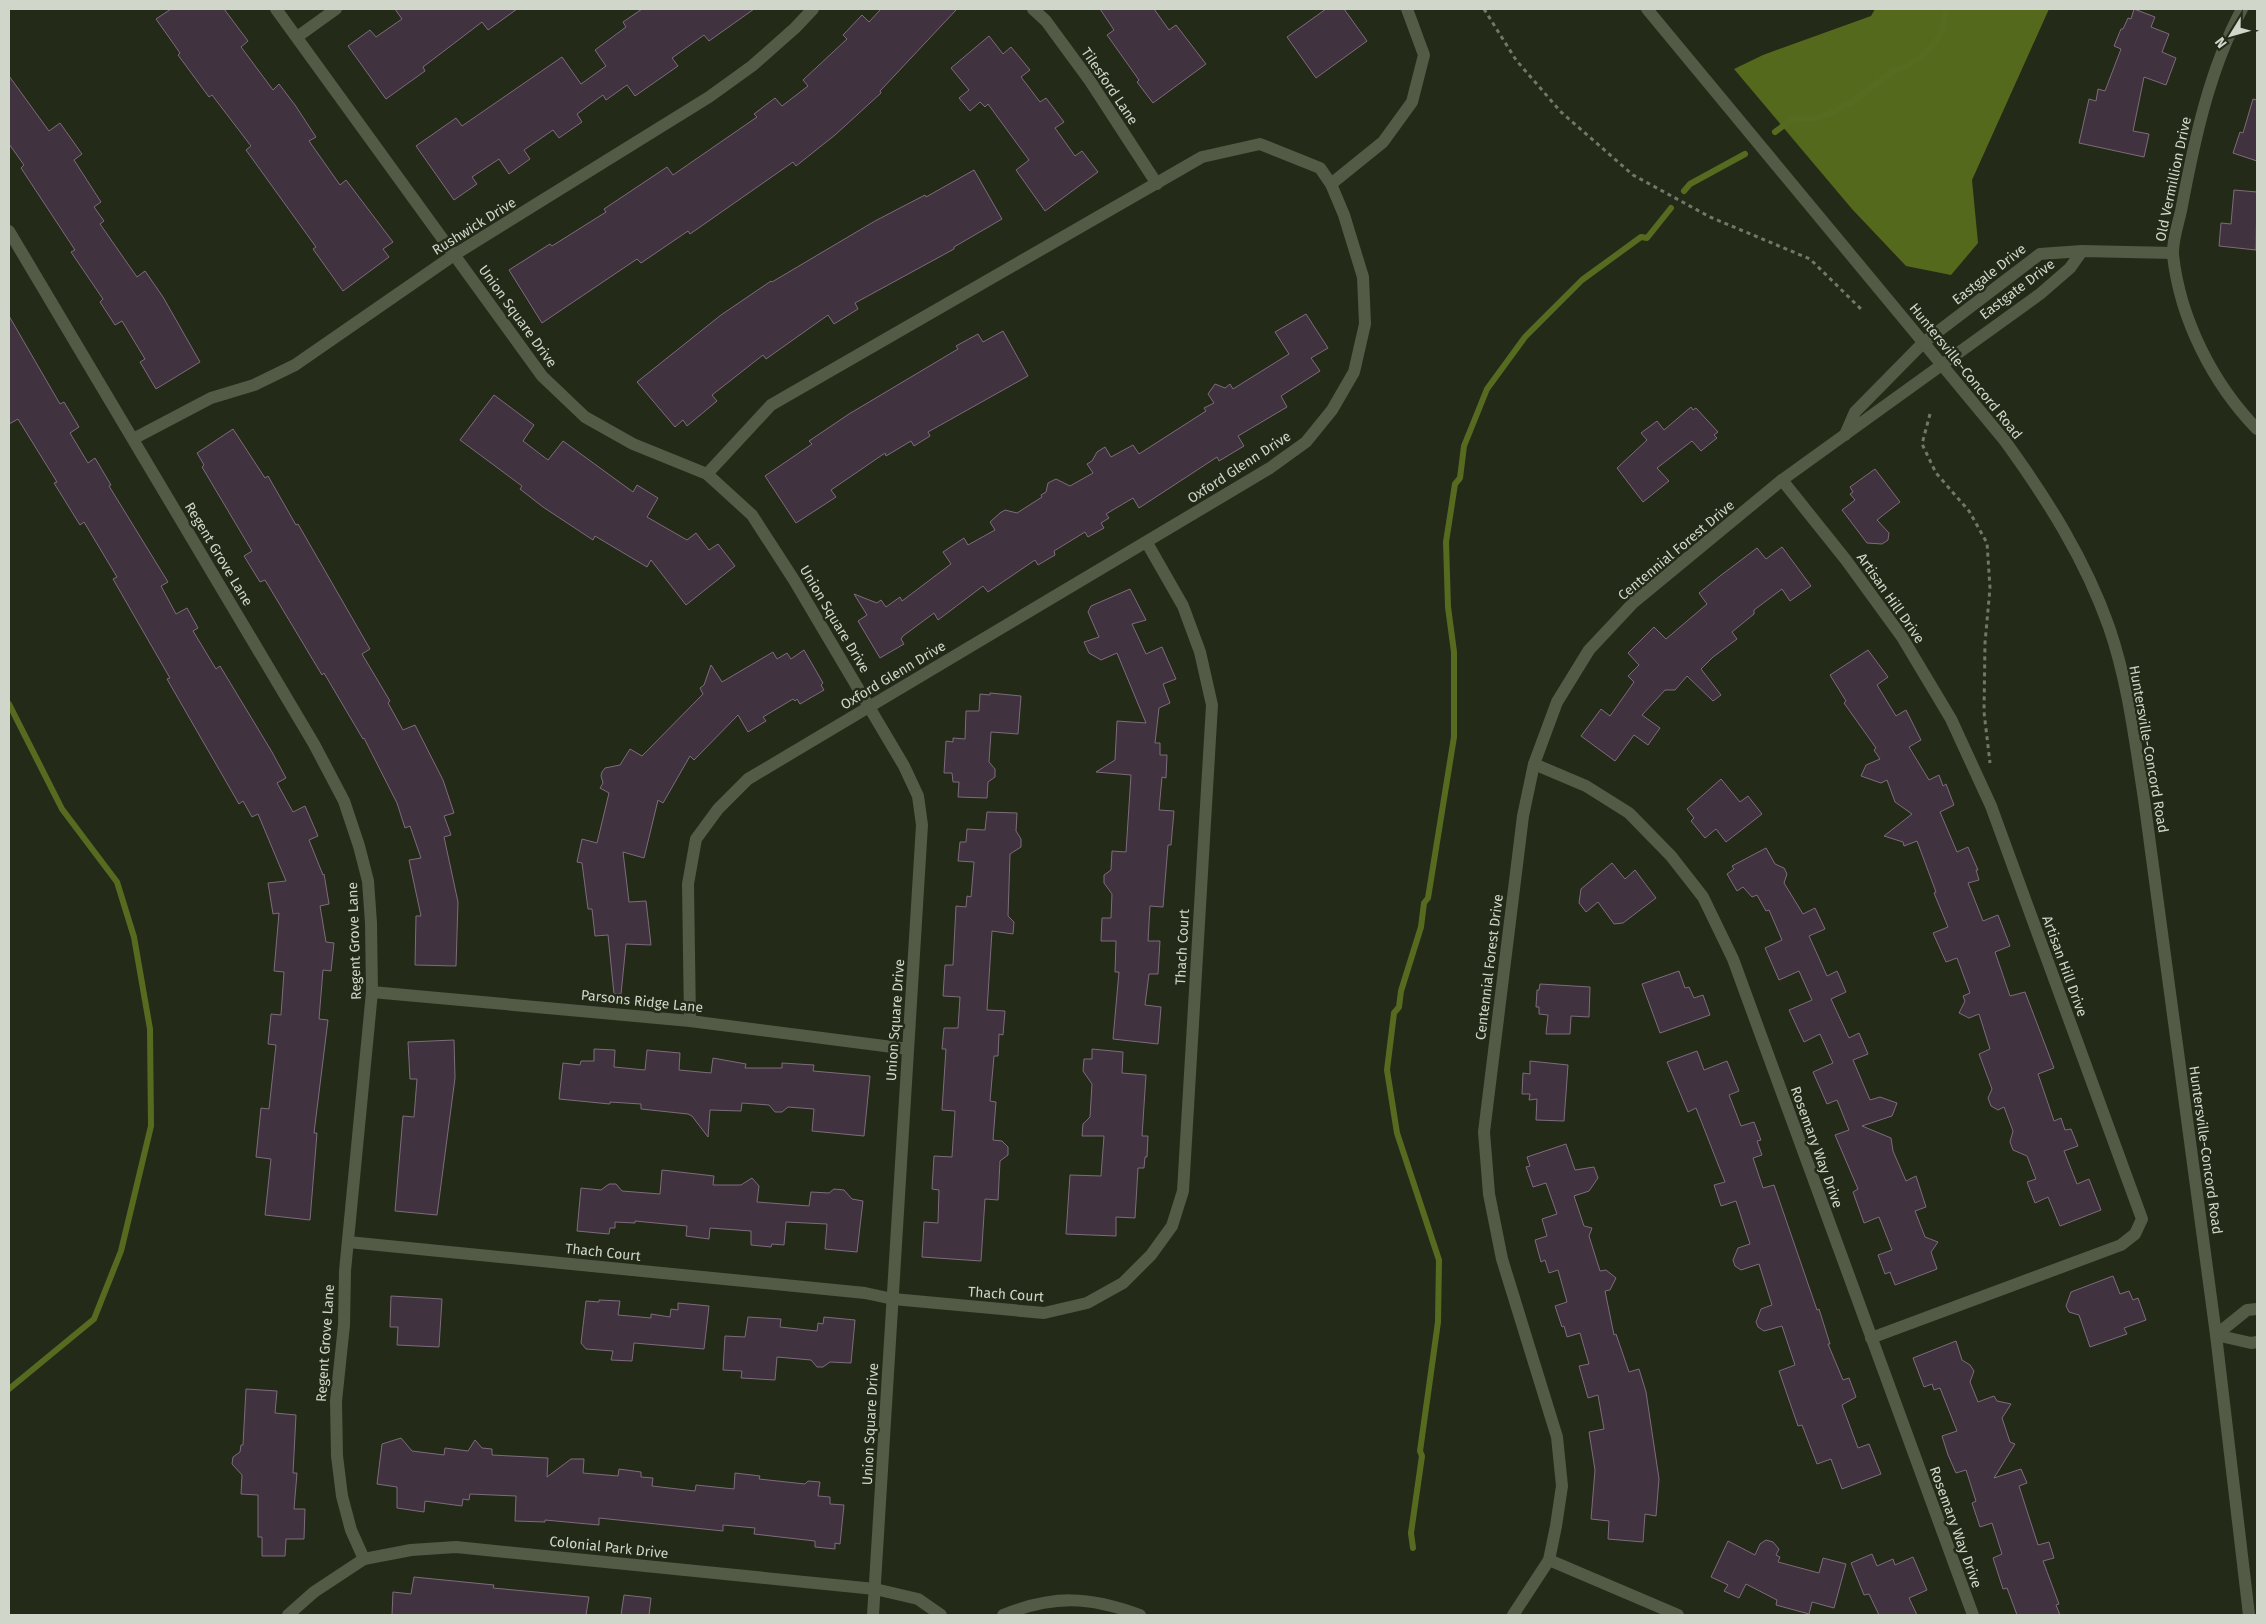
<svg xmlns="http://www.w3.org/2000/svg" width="2266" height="1624" viewBox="0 0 2266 1624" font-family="'Fira Sans',sans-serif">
  <rect width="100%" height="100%" fill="#242a18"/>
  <path fill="#55691d" d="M1875,9H2049L1972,180L1978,243L1951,275L1906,266L1852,209L1734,69L1763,55L1871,16Z"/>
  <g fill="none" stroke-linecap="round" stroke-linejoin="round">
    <g stroke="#576b20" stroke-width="6">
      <path d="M1775,132L1792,119C1806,121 1834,116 1843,105L1851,103L1893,71C1910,68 1934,49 1941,32C1945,25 1945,16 1945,9"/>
      <path d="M1684,191L1690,184L1745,154"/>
      <path d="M9,704L62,809L117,882L134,937L150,1029L151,1126L121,1251L94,1319L9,1389"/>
      <path d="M1413,1548L1411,1533L1422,1456L1420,1451L1438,1322L1439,1260L1397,1133L1387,1070L1394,1013L1399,1007L1401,991L1421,927L1424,903L1428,898L1454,737V652L1448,607L1446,542L1455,484L1460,478L1464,446L1487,389L1525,337L1582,280L1641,237L1647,238L1671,208"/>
    </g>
  </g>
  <g fill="#413240" stroke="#7d6b7c">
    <path d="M171,9H224L248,41L241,47L273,90L279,84L295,105L316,137L309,141L340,185L346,180L393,242L383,249L389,257L343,291L313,249L316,247L246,150L251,146L212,95L209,97L178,55L180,53L156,19Z"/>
    <path d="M395,9H517L488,30L482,22L423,67L425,71L386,99L348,46L370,30L376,37L402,19Z"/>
    <path d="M642,9H754L709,41L704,35L672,58L678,66L635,96L627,85L606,100L603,95L577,114L582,122L559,138L553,130L524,150L530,159L509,174L499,159L472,177L477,184L454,200L416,146L456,118L462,126L562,57L581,84L606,66L595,50L626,27L623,22Z"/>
    <path d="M881,9H957L880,91L881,93L835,135L796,166L793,162L690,234L688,231L641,263L637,259L542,323L509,270L550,244L552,246L606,212L604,209L667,167L673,175L757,117L754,114L775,98L782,106L808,86L803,80L847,39L843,35L862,15L869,22Z"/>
    <path d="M1100,9H1154L1169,30L1176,25L1206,64L1153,103L1137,82L1139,80L1107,35L1114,30Z"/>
    <path d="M1326,9H1344L1367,41L1316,78L1287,37Z"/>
    <path d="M2134,9L2155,17L2151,27L2169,34L2162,52L2176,58L2166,85L2144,77L2133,131L2149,134L2144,157L2079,143L2089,99L2096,101L2098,89L2105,91L2121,49L2114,46L2121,29H2123L2128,18L2131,19Z"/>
    <path d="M989,36L1003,54L1011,47L1030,70L1021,77L1040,102L1046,98L1064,122L1055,128L1075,156L1082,151L1098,172L1045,211L1016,170L1029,160L988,104L985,107L980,102L970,111L959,98L969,90L951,68Z"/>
    <path d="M9,76L49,131L60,123L82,154L74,160L101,202L94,207L104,221L100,224L137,277L145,271L163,297L200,362L156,389L140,362L145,359L122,321L115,325L100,302L103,299L71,252L75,250L21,168L24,165L9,144Z"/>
    <path d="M2253,99L2257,100V161L2233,153L2240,132L2243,133Z"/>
    <path d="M974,170L1002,219L954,247V249L855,303L858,309L834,324L828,315L766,359L763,355L712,395L717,401L687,426L683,420L675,427L637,382L721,315L771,281L772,282L875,221L925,195L926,197Z"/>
    <path d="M2234,190L2257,192L2256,250L2219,246L2221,223L2231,224Z"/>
    <path d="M1306,314L1328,348L1311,358L1320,371L1281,396L1287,407L1238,436L1244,446L1219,461L1217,457L1139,508L1133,498L1106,514L1109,518L1101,523L1104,528L1088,537L1085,532L1054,551L1055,555L1038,565L1035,560L988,592L983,586L938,620L934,613L903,636L901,639L904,644L880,658L858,621L867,615L854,594L877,603L881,600L886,607L900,597L902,601L951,564L943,552L964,538L968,545L995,530L990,522L1000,513L1005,510L1017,513L1042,497L1041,495L1046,492L1048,483L1056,479L1070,486L1093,473L1087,464L1092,461L1097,452L1105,447L1111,457L1133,445L1139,454L1206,411L1204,408L1214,403L1208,394L1215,384L1225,388L1230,384L1233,389L1289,354L1275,332Z"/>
    <path d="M9,316L60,404L64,402L79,427L70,433L88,463L95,458L111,485L109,486L168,582L161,586L176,614L187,608L198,628L193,631L216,669L220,666L272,752L286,778L277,783L293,812L305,806L318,836L309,840L323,875L324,874L329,904L320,906L326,942L334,943L331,971L323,970L319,1019L328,1020L314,1133H317L310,1220L265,1215L271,1159L256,1157L261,1108L269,1109L276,1045L268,1044L271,1014L281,1015L284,972L274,971L279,913L273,914L268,883L286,881L258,814L252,817L243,801L239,804L167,679L170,678L113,579L117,577L84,522L80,525L54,483L57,482L18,419L9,424Z"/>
    <path d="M1003,331L1028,376L928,432L930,436L914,446L911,441L886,456L885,453L831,490L836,497L796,523L765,476L812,444L809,441L849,414L958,349L956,346L978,334L983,342Z"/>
    <path d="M494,395L534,425L523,441L548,460L563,441L633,492L637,485L658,498L647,517L687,540L696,533L709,550L718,544L735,566L686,605L651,560L647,567L595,536L593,540L543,507L520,489L522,486L460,440Z"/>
    <path d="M1691,407L1693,410L1696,408L1718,432L1714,435L1717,438L1701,451L1692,441L1657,468L1669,481L1643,502L1617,468L1647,440L1641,433L1657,421L1664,430Z"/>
    <path d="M233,429L265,478L268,476L296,525L298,524L370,649L362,654L390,701L388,703L403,730L415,725L443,780L454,813L444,816L451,835L444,837L458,902L456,966L415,965L416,916H421L409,860L421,858L410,826L405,828L397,803L364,738L363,739L324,673L322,675L265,580L260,582L244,556L252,551L202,467L204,465L197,453Z"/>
    <path d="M1875,469L1900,502L1877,520L1889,533L1888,540L1882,544L1867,543L1842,510L1855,500L1850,494L1853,492L1850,487Z"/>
    <path d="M1782,547L1811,586L1790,601L1782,589L1754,610V614L1732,632L1737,639L1713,657L1701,669L1721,695L1713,701L1687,676L1675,690H1665L1642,715L1660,728L1648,745L1634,735L1615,761L1581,736L1601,709L1610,716L1634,682L1628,676L1639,665L1628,653L1654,627L1666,639L1707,604L1699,593L1720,576L1757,548L1766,559Z"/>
    <path d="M1130,589L1146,620L1132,624L1146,654L1162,647L1176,679L1163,684L1170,703L1159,708L1155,743H1160V755H1167L1166,778L1162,777L1159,810L1174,811L1171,845H1168L1163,907L1150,906L1148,941H1160L1158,974H1149L1145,1005L1161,1007L1158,1044L1113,1039L1119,972H1115L1116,941H1101L1102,918H1111L1112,894L1104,883V875L1111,870L1112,851L1126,852L1131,775L1096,772L1115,760L1117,721L1146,723L1117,653L1101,660L1089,653L1084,642L1099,637L1088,612L1091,606Z"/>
    <path d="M804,650L823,683L821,685L824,690L800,704L797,699L795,701L793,699L763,717L766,721L748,732L738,715L694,760L690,756L663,803L658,800L644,858L623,852L629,902L646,901L651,945L626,944L621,994H614L608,935L595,936L592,909H588L582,863L577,862L582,839L597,843L609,793L600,788L603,783L601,776L602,772L605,768L620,765L630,749L642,756L703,694L700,688L704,685L711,665L722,682L773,652L777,659L787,653L791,659Z"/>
    <path d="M1868,650L1888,677L1877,685L1896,716L1906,710L1921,740L1909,747L1929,780L1939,775L1943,786L1946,784L1954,805L1940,812L1957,852L1968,847L1978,870H1976L1979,880L1968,883L1983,921L1998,915L2010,946L1995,952L2010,996L2025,992L2054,1068L2038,1074L2054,1121L2061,1118L2065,1130L2071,1129L2078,1146L2064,1151L2077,1184L2089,1179L2101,1210L2060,1226L2048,1197L2035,1203L2027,1182L2036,1179L2027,1156L2013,1150L2010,1142L2013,1131L2004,1107L1998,1110L1991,1106L1988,1098L1992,1089L1979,1054L1990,1049L1979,1014L1969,1018L1959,1013L1965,1001L1963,996L1970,993L1957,958L1946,962L1933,933L1948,927L1934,893L1936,892L1917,841L1904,846L1903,842L1884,836L1912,814L1895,802L1887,780L1881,783L1861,776L1866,765L1880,759L1874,750L1876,748L1844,703L1846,701L1830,675Z"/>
    <path d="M990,693L1021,696L1018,734L991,732L989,762L995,769V777L988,782L987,798L958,797L959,782H953L952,773H944L946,741L953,742V738L965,739L966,711H979L980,694L990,695Z"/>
    <path d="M1721,779L1740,802L1748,796L1762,814L1726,842L1716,829L1705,838L1691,821L1694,818L1687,809Z"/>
    <path d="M987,812L1017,813L1016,831L1021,839V847L1010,854L1008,916L1014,922L1013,934L992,931L987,1010L1005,1011L1003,1035L999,1034L998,1056H994L990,1101L996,1102L993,1140L1002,1141L1008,1147V1155L1000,1161L998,1200L985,1199L981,1261L922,1257L924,1222L938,1223L939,1190L932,1189L934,1156L952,1157L955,1111L942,1110L946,1049H942L944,1028H958L960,997L943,996L945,965H953L956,906L966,907L967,896L971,897L974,862L958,861L960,842H966L967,829L985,830Z"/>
    <path d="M1766,848L1775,864L1784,868L1787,874L1784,883L1803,914L1815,908L1825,929L1809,936L1827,976L1837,971L1846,992L1831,999L1849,1038L1859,1033L1868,1054L1853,1060L1870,1100L1880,1097L1897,1103L1892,1116L1862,1126L1891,1138L1893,1151L1906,1181L1916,1176L1926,1207L1915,1211L1925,1237L1938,1242L1931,1252L1937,1269L1895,1285L1890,1272L1885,1274L1878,1255L1892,1250L1879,1217L1864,1223L1853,1192L1858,1189L1835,1135L1849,1130L1837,1100L1827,1104L1813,1072L1833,1063L1820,1034L1804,1042L1789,1010L1812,1000L1799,971L1779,980L1765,948L1782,940L1769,910L1766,911L1757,895L1752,897L1743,887L1737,891L1727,874L1734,869L1732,866Z"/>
    <path d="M1612,863L1625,879L1635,870L1656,898L1623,923L1614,924L1598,902L1586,912L1579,903L1581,889Z"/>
    <path d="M1679,971L1685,988L1689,987L1694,998L1703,995L1710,1015L1660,1033L1642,984Z"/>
    <path d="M1540,984L1590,987L1589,1017L1571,1016L1570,1034H1546L1548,1015L1539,1014V1007H1536L1537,990H1539Z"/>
    <path d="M454,1040L455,1078L437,1215L395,1211L403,1116L414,1117L417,1079H410L408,1042Z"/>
    <path d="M594,1049L615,1050L614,1067L645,1070L647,1050L680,1053L679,1070L711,1073L713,1058L746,1064L745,1068H782V1063L814,1065L813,1071L870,1076L864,1136L812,1131L814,1109L788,1107L782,1112H775L769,1105L742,1103L741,1111L710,1110L708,1137L692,1116L688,1114L641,1109V1104L610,1102V1104L559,1099L563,1063L580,1065L581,1061H594Z"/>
    <path d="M1092,1049L1123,1052L1122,1073L1146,1075L1142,1136H1148L1147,1157H1145L1144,1168H1138L1135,1218L1116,1217V1236L1066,1234L1070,1175L1101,1176L1104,1136H1082L1083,1124L1090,1117L1092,1084L1083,1071L1084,1059H1092Z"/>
    <path d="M1697,1051L1704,1070L1727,1061L1739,1091L1729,1095L1741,1126L1754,1122L1761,1140L1757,1141L1762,1155L1753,1158L1763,1188L1774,1185L1817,1310L1819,1309L1830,1344H1828L1843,1380L1849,1378L1856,1397L1842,1405L1858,1448L1869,1444L1881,1474L1842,1489L1831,1459L1817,1464L1802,1425L1798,1426L1779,1371L1795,1365L1782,1326L1764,1331L1758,1327L1756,1322L1761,1309L1772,1305L1759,1264L1741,1270L1735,1266L1733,1260L1738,1248L1750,1244L1736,1201L1721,1206L1714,1185L1725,1182L1696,1108L1688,1112L1667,1062Z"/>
    <path d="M1530,1061L1568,1065L1564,1121L1536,1120L1537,1099L1529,1100L1530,1094H1522L1523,1073L1530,1074Z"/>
    <path d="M1566,1144L1575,1170L1594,1167L1598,1178L1589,1191L1574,1196L1584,1226L1592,1228L1589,1236L1600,1271L1606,1270L1616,1278L1610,1290L1605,1291L1614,1335L1616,1334L1629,1372L1639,1369L1646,1392L1659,1479L1656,1516L1645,1514L1643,1542L1608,1539L1609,1521L1591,1519L1595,1470L1589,1432L1604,1429L1598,1395L1588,1398L1579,1366L1589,1364L1580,1333L1567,1337L1564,1326L1562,1327L1555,1306L1567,1302L1558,1270L1549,1273L1545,1260L1541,1262L1535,1240L1547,1236L1542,1219L1557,1214L1546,1183L1533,1187L1526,1167L1530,1166L1527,1157Z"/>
    <path d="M662,1170L714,1176L713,1185H741L752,1178L759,1186L757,1202L809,1206L811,1192L829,1193L834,1189L844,1190L852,1199L863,1201L857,1252L825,1249L827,1224L786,1222L784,1245L772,1244L771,1247L751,1245V1231L710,1228L709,1239L686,1236L687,1226L635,1221V1223L615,1222V1228H610L609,1234L577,1231L581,1188L601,1190L609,1184H616L622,1191L660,1194Z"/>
    <path d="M2113,1276L2120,1294L2129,1291L2133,1300L2138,1298L2146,1320L2124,1328L2127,1334L2090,1347L2079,1315L2069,1312L2066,1306L2071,1292Z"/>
    <path d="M391,1296L442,1299L439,1347L397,1345L398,1327H390Z"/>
    <path d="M599,1300L620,1301L618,1315L651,1318V1314L670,1317L671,1309L678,1310V1303L709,1306L704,1349L634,1343L632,1361L611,1360L613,1351L586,1349L581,1343L586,1301L599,1302Z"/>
    <path d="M748,1317L781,1319L780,1327L817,1331L818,1323L823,1324L824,1317L855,1320L851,1363L830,1362L823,1367H817L811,1360L777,1357L775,1380L741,1378L742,1371L723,1370L725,1336L745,1337Z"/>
    <path d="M1956,1341L1962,1360L1970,1365L1974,1371L1970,1382L1978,1402L1994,1396L1997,1401L2011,1404L2002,1418L2010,1442L2015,1444L1994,1478L2021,1469L2027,1483L2019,1486L2038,1545L2049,1542L2054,1558L2043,1561L2059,1604L2056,1605L2060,1615H2017L2007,1588L2003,1589L1993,1558L2002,1554L1992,1523L1980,1527L1972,1503L1976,1501L1966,1470L1956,1473L1948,1455L1942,1436L1957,1431L1940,1388L1934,1390L1932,1384L1924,1387L1913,1358Z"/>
    <path d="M246,1389L277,1391L275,1413L296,1415L293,1473H297L294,1509H305L304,1539H286L285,1556H262V1537H258V1495L241,1494L242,1475L232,1464L233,1457L240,1452L241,1445H243Z"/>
    <path d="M401,1438L412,1451L444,1455L445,1448L468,1451L475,1440L482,1448L492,1449V1455L548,1458L547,1477L571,1459H584L583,1473L618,1476L619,1469L641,1472V1477L653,1478L652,1486L695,1491L696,1485L734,1489L735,1473L760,1476L759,1479L805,1484L808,1481L820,1482L818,1496L830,1497V1504L844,1505L840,1544L835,1543V1549L815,1547V1541L754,1534L755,1528L723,1525V1531L599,1518V1525L545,1520V1522L515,1521L516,1496L470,1494L469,1500L463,1499L462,1506L425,1501L424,1512L397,1508V1487L377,1484L382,1444Z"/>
    <path d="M1766,1540L1773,1542L1779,1549L1776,1555L1780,1557L1778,1562L1819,1573L1823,1558L1846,1564L1834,1608L1812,1602L1809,1614L1776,1605L1777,1600L1746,1584L1739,1598L1724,1591L1728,1585L1711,1577L1728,1541L1755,1555L1760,1544Z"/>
    <path d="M1872,1554L1877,1566L1893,1559L1895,1565L1913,1557L1927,1590L1909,1598L1917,1615H1879L1869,1594L1864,1595L1851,1563Z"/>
    <path d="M414,1577L494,1585L493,1588L589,1597L586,1615H392L393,1592L411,1594Z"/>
    <path d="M624,1595L651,1598L649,1615H621Z"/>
  </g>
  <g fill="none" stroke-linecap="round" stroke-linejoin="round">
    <g stroke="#727768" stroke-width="3" stroke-dasharray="4 4" stroke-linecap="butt">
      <path d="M1484,9L1516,60L1561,112L1633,175L1710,217L1810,259L1863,311"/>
      <path d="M1930,414L1922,444L1936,473L1969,511L1987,543L1990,588L1985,643L1984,712L1990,763"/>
    </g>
    <path stroke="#535a46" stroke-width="12" d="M1003,1615C1053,1595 1089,1596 1140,1615"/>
    <g stroke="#535a46" stroke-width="12">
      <path d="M276,9L542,376L585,417L633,444L707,474L752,515L794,580L904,766L918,796L922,825L873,1615"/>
      <path d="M1033,9L1046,21L1090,81L1157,184"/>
      <path d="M2242,9C2209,70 2194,142 2181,211C2178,224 2172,242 2173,255C2180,319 2213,384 2257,429"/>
      <path d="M297,37L336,9"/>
      <path d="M1331,184L1383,142L1412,102L1424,55L1407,9"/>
      <path d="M9,231L314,744L344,801L359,846L368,881L371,923L372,992L345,1271L344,1325L336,1401L337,1456L342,1496L351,1530L364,1559"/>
      <path d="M1845,435L1855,412L1923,343L2040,254L2082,251L2173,253"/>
      <path d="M133,439L211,398L254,385L295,365L454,255L709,97L752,66L795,28L813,9"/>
      <path d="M1782,480L1846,560L1902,637L1951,719L1991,806L2142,1219L2135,1234L2121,1245L1871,1338"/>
      <path d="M1534,764L1586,786L1629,813L1671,856L1703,897L1733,959L1973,1615"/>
      <path d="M372,992L690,1021L908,1049"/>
      <path d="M690,1021L688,884L696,839L718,809L748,779L1270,468L1306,442L1332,410L1354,372L1365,324L1363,277L1344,215L1331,184L1320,168L1260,144L1202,157L771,405L707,474"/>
      <path d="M348,1242L865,1293L893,1299L1044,1313L1087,1303L1123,1283L1151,1255L1172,1226L1183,1191L1212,705L1200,652L1183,606L1147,543"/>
      <path d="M2257,1309L2247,1310L2216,1335L2251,1343L2257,1342"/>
      <path d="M1549,1560L1678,1615"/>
      <path d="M288,1615L314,1592L364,1559L411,1550L456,1547L875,1589L918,1599L941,1615"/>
      <path d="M1513,1615L1549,1560L1556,1526L1562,1486L1557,1437L1502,1259L1489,1194L1484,1132L1523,816L1534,764L1557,702L1589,650L1634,602L1782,480L2040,294L2070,268L2082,251"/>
    </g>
    <path stroke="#535a46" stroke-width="12" d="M1647,9L2005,441C2047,499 2085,559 2109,627C2128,682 2135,741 2144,799L2216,1335L2249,1615"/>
  </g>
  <g text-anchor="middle" stroke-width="5" stroke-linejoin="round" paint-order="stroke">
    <g font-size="14" fill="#d1d6ca" stroke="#242a18">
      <text transform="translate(1110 86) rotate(56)" y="5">Tilesford Lane</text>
      <text transform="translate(2173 179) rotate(-78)" y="5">Old Vermillion Drive</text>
      <text transform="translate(474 226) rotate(-32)" y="5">Rushwick Drive</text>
      <text transform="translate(1989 274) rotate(-38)" y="5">Eastgale Drive</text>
      <text transform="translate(2017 289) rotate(-37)" y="5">Eastgate Drive</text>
      <text transform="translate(518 316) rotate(54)" y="5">Union Square Drive</text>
      <text transform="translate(1966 371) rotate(51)" y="5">Huntersville-Concord Road</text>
      <text transform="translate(1239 467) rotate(-33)" y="5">Oxford Glenn Drive</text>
      <text transform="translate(1676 550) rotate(-40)" y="5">Centennial Forest Drive</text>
      <text transform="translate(219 554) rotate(59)" y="5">Regent Grove Lane</text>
      <text transform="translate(1891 598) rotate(55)" y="5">Artisan Hill Drive</text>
      <text transform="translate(835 619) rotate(59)" y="5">Union Square Drive</text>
      <text transform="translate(893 675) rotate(-31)" y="5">Oxford Glenn Drive</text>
      <text transform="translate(2149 749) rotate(80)" y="5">Huntersville-Concord Road</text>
      <text transform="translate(354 941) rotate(-92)" y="5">Regent Grove Lane</text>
      <text transform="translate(1182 947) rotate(-87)" y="5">Thach Court</text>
      <text transform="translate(2065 966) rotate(70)" y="5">Artisan Hill Drive</text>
      <text transform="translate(1489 967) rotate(-83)" y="5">Centennial Forest Drive</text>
      <text transform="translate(642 1001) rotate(6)" y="5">Parsons Ridge Lane</text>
      <text transform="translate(895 1020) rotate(-86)" y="5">Union Square Drive</text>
      <text transform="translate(1817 1147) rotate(70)" y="5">Rosemary Way Drive</text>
      <text transform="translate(2206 1150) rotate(82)" y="5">Huntersville-Concord Road</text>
      <text transform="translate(603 1252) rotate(6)" y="5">Thach Court</text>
      <text transform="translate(1006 1294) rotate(4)" y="5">Thach Court</text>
      <text transform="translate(325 1343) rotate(-86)" y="5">Regent Grove Lane</text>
      <text transform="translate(870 1424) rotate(-87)" y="5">Union Square Drive</text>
      <text transform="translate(1956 1527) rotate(70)" y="5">Rosemary Way Drive</text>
      <text transform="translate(609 1547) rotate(6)" y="5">Colonial Park Drive</text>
    </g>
  </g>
  <rect width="2266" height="1624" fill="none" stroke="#d1d6ca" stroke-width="20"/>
  <g transform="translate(2231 35) rotate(233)" stroke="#242a18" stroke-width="4" paint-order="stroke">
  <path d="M0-4L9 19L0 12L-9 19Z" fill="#d1d6ca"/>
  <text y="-8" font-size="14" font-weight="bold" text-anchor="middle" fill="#d1d6ca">N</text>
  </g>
</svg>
